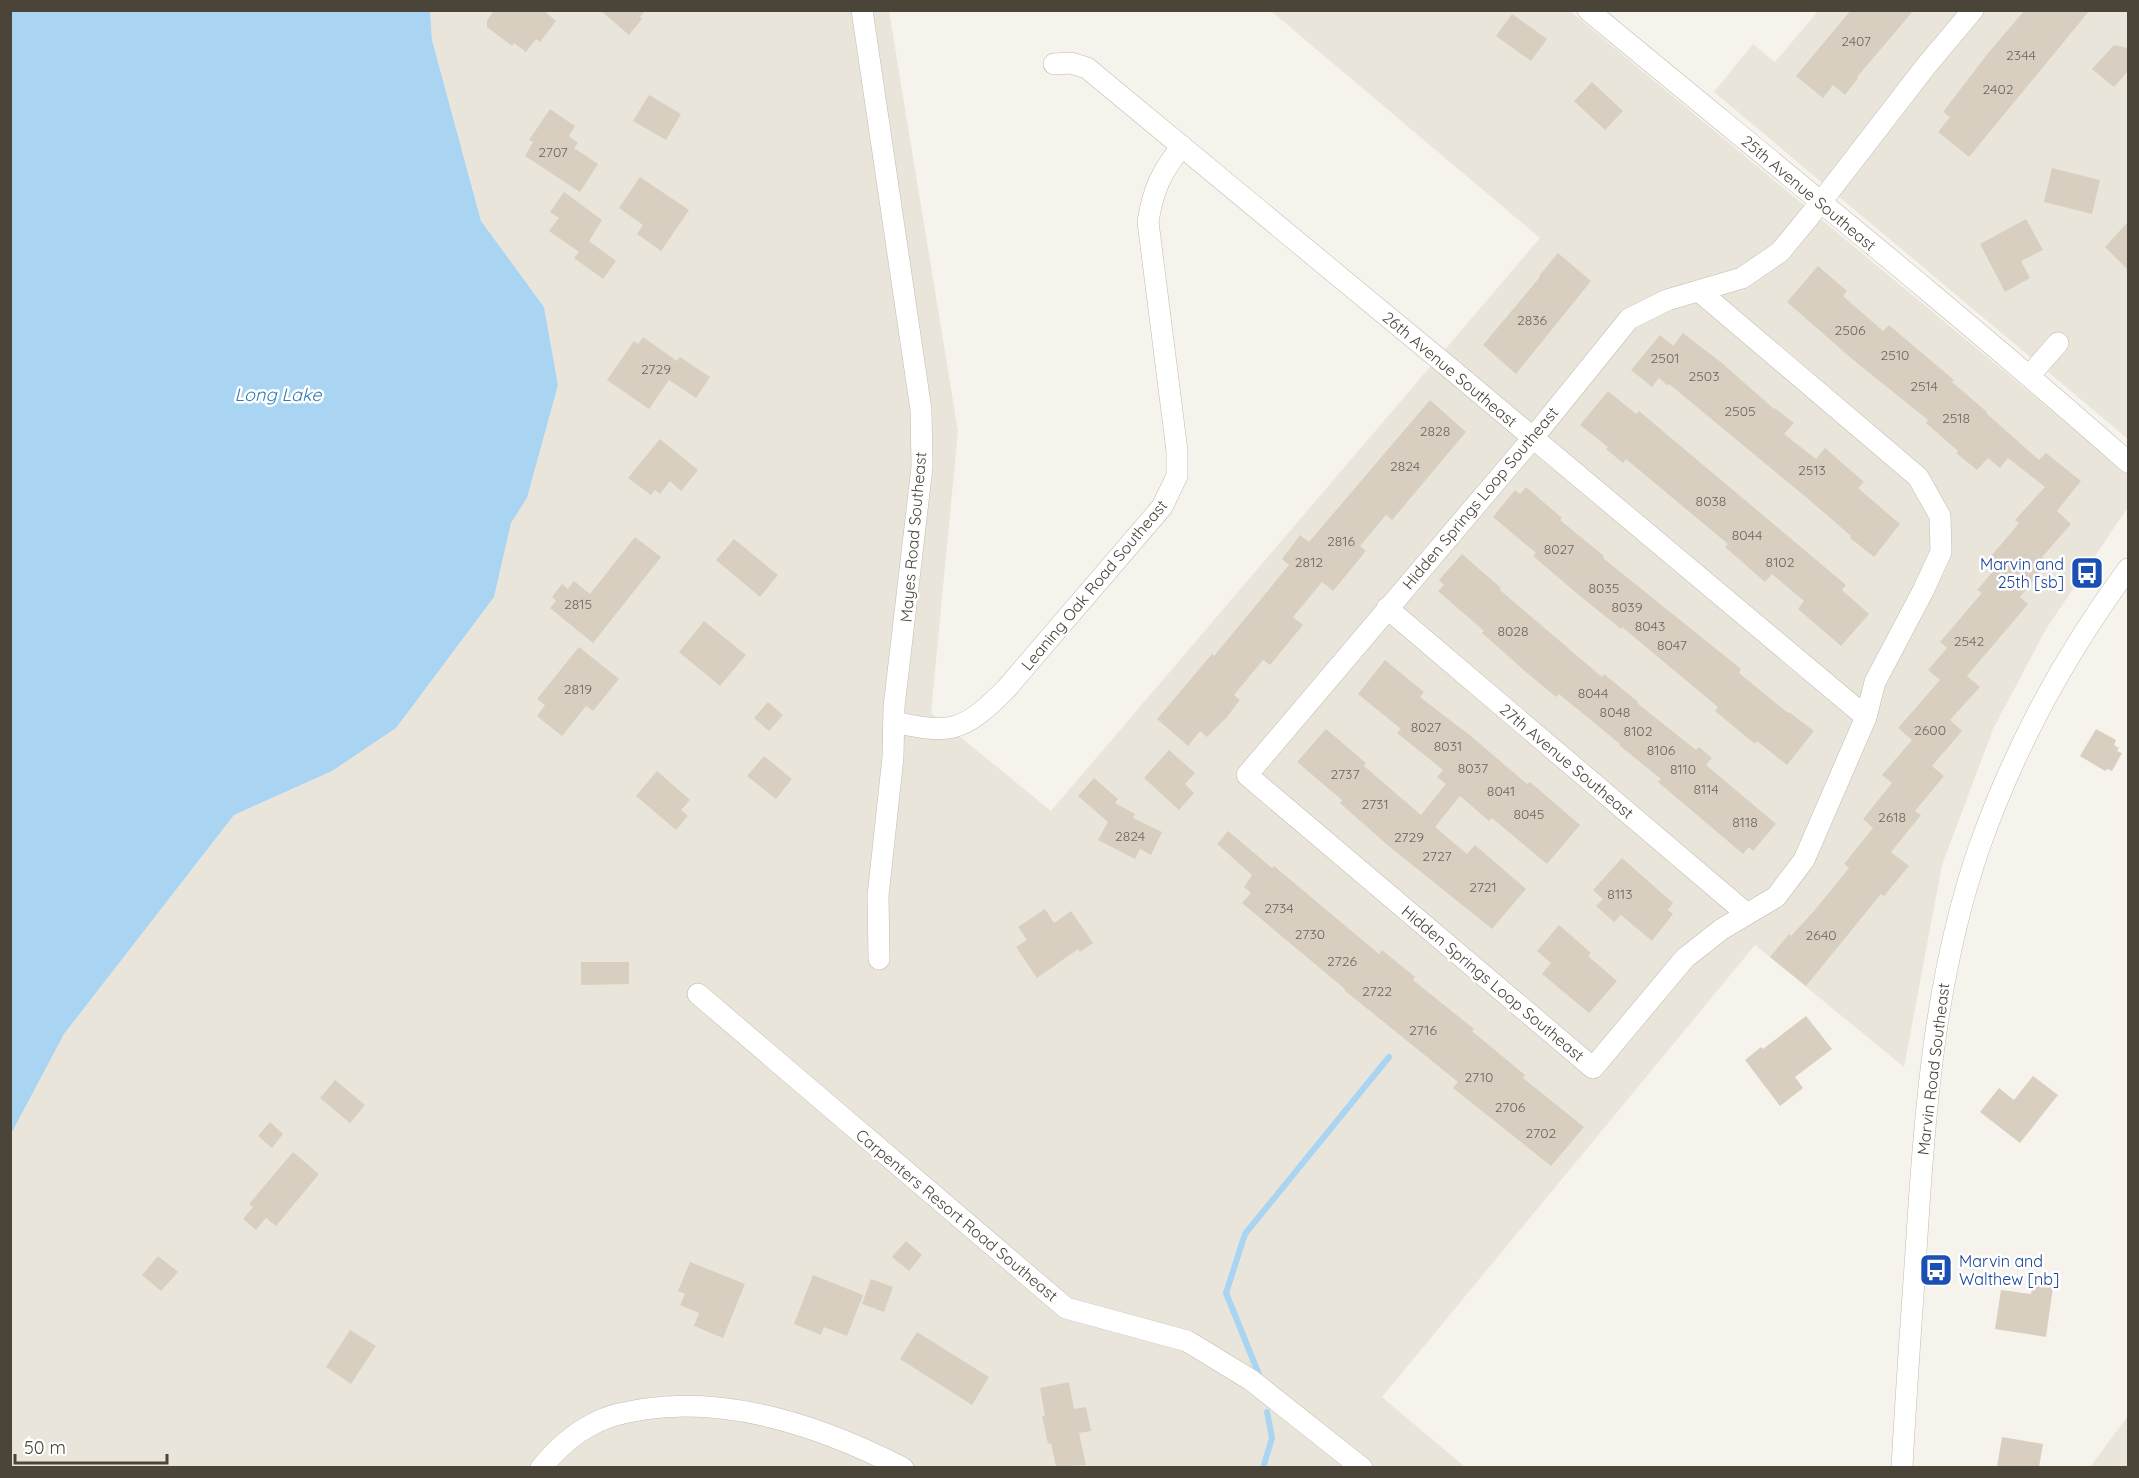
<svg xmlns="http://www.w3.org/2000/svg" width="2139" height="1478" viewBox="0 0 2139 1478" font-family="Quicksand,sans-serif">
  <rect width="100%" height="100%" fill="#f6f3ec"/>
  <g fill="#eae5da">
    <path d="M430,11H889L958,431L931,713L1051,811L1540,238L1271,11H1570L2128,474V507L2046,629L1993,729L1942,865L1904,1067L1755,945L1382,1397L1465,1467L11,1468V1134L64,1034L234,815L332,771L494,597L511,523L527,498L558,385L544,307L481,221L432,40Z"/>
    <path d="M1818,11H2128V439L1714,92L1753,44L1775,62Z"/>
    <path d="M2128,1416V1467H2090Z"/>
  </g>
  <path fill="#a9d4f2" d="M11,10L430,11L432,40L481,221L544,307L558,385L527,498L511,523L494,597L396,728L332,771L234,815L64,1034L11,1134Z"/>
  <g fill="none" stroke-linecap="round" stroke-linejoin="round">
    <g stroke="#a9d4f2" stroke-width="6">
      <path d="M1260,1377L1226,1293L1245,1234L1389,1057"/>
      <path d="M1263,1468L1272,1438L1267,1412"/>
    </g>
  </g>
  <g fill="#d8cfc1">
    <path d="M503,10H543L556,21L540,42L536,39L526,52L514,43L512,46L487,27V20L494,11Z"/>
    <path d="M600,10H646L640,17L642,19L629,35Z"/>
    <path d="M1851,10H1914L1857,77L1858,78L1845,95L1833,85L1823,98L1796,76Z"/>
    <path d="M2025,10H2090L1969,157L1938,132L1950,117L1943,112L1989,52Z"/>
    <path d="M1512,14L1547,39L1531,61L1496,36Z"/>
    <path d="M2114,45L2128,48V71L2114,87L2092,69Z"/>
    <path d="M1592,82L1623,111L1605,130L1574,101Z"/>
    <path d="M649,95L681,114L666,140L633,121Z"/>
    <path d="M550,109L575,126L569,136L578,143L574,148L598,164L580,192L525,156L533,142L529,140Z"/>
    <path d="M2052,168L2100,180L2092,214L2044,202Z"/>
    <path d="M640,177L689,210L661,251L637,234L643,225L619,208Z"/>
    <path d="M564,192L602,220L589,241L616,261L603,279L574,258L579,252L549,231L559,218L550,212Z"/>
    <path d="M2026,219L2043,250L2021,261L2030,278L2005,292L1980,244Z"/>
    <path d="M2128,222V270L2105,247Z"/>
    <path d="M1558,253L1591,281L1516,374L1483,345L1540,277L1539,276Z"/>
    <path d="M1818,266L1847,291L1843,296L1883,331L1889,325L1954,380L1952,382L1987,412L1986,413L2039,460L2046,453L2081,481L2057,511L2071,524L2042,557L2049,562L2020,597L2028,604L1967,676L1980,687L1950,720L1962,731L1932,766L1944,776L1915,811L1921,815L1891,852L1909,866L1884,896L1881,894L1806,986L1770,957L1789,934L1791,936L1814,911L1849,868L1844,864L1873,828L1863,819L1892,783L1882,775L1912,740L1898,728L1940,680L1928,670L1947,648L1940,642L1982,593L1977,590L1996,568L1987,561L2019,523L2015,520L2045,487L2008,458L2000,468L1988,458L1977,470L1956,453L1958,451L1926,423L1928,420L1851,358L1787,302Z"/>
    <path d="M1683,333L1722,363L1774,409L1775,408L1794,423L1784,434L1816,459L1825,448L1864,482L1858,488L1900,524L1874,557L1850,538L1851,536L1807,498L1669,384L1668,386L1659,378L1652,387L1631,370L1660,335L1673,346Z"/>
    <path d="M643,337L677,361L680,357L710,377L696,398L669,380L649,409L607,380L634,341L638,344Z"/>
    <path d="M1608,391L1636,414L1639,411L1846,585L1842,590L1869,614L1841,646L1798,609L1804,601L1772,574L1765,582L1725,547L1728,544L1626,459L1623,463L1606,449L1608,447L1580,425Z"/>
    <path d="M1430,400L1466,432L1392,520L1386,515L1360,546L1366,551L1333,591L1322,582L1293,617L1303,625L1270,665L1263,660L1234,695L1240,700L1227,717L1207,737L1200,731L1188,746L1157,719L1212,654L1214,656L1289,565L1282,559L1300,535L1309,542Z"/>
    <path d="M660,439L698,470L681,491L670,481L660,494L655,490L651,495L628,478Z"/>
    <path d="M1526,487L1562,518L1560,520L1604,556L1603,558L1741,669L1739,673L1788,713L1789,712L1814,731L1787,765L1757,741L1755,744L1715,711L1718,707L1622,627L1621,629L1580,596L1533,556L1536,553L1493,517L1515,490L1520,494Z"/>
    <path d="M635,537L661,557L593,643L550,608L556,601L552,597L562,584L568,589L574,581L590,594Z"/>
    <path d="M734,539L778,575L760,597L716,560Z"/>
    <path d="M1462,554L1501,588L1500,590L1602,677L1604,674L1638,702L1637,703L1696,750L1699,747L1712,758L1706,765L1776,824L1753,851L1749,847L1743,854L1658,782L1661,779L1619,745L1620,744L1559,694L1556,697L1526,672L1482,633L1484,631L1438,591L1444,585L1439,580Z"/>
    <path d="M704,621L746,655L720,686L679,652Z"/>
    <path d="M579,647L619,679L593,711L586,706L562,736L537,716L545,705L537,699Z"/>
    <path d="M1385,660L1424,692L1420,697L1472,737L1527,784L1530,782L1580,825L1547,864L1492,818L1489,821L1460,796L1435,827L1467,854L1475,845L1526,889L1492,929L1385,843L1340,803L1342,800L1297,762L1326,729L1366,763L1364,766L1421,815L1446,784L1437,777L1443,770L1397,733L1401,729L1358,694Z"/>
    <path d="M768,702L783,715L769,731L754,718Z"/>
    <path d="M2096,729L2116,740L2114,745L2119,748L2117,751L2122,753L2112,771L2107,769L2105,771L2080,756Z"/>
    <path d="M1169,750L1195,773L1185,784L1194,793L1179,810L1144,778Z"/>
    <path d="M764,756L792,779L776,799L747,776Z"/>
    <path d="M657,771L690,800L681,810L688,816L676,830L636,796Z"/>
    <path d="M1094,778L1118,799L1115,803L1135,814L1133,818L1162,832L1151,855L1140,849L1135,859L1098,840L1108,822L1078,796Z"/>
    <path d="M1228,831L1272,868L1274,866L1379,954L1382,950L1415,977L1413,980L1474,1029L1472,1031L1525,1075L1523,1078L1584,1127L1551,1166L1453,1088L1458,1082L1344,990L1345,989L1242,903L1251,893L1244,887L1252,875L1217,844Z"/>
    <path d="M1622,858L1673,903L1668,910L1673,914L1652,941L1621,915L1614,922L1596,906L1603,899L1593,890Z"/>
    <path d="M1045,909L1054,923L1071,911L1093,943L1080,952L1078,949L1037,978L1016,947L1027,940L1018,927Z"/>
    <path d="M1559,925L1591,953L1588,956L1617,981L1589,1013L1542,974L1551,963L1537,951Z"/>
    <path d="M581,962H629V984L581,985Z"/>
    <path d="M1806,1016L1832,1049L1795,1077L1803,1088L1780,1106L1745,1060L1761,1047L1763,1049Z"/>
    <path d="M2033,1076L2058,1095L2020,1143L1980,1112L1999,1088L2014,1100Z"/>
    <path d="M335,1080L365,1105L350,1123L320,1098Z"/>
    <path d="M270,1122L283,1134L272,1148L258,1136Z"/>
    <path d="M293,1152L319,1174L276,1226L266,1218L256,1230L243,1219L253,1207L249,1204Z"/>
    <path d="M906,1241L922,1255L909,1271L892,1257Z"/>
    <path d="M158,1256L178,1272L161,1291L142,1275Z"/>
    <path d="M690,1262L745,1284L723,1338L694,1326L699,1313L680,1305L685,1294L678,1291Z"/>
    <path d="M813,1275L863,1295L847,1336L824,1327L821,1335L794,1324Z"/>
    <path d="M871,1279L893,1287L884,1312L862,1304Z"/>
    <path d="M2033,1284L2053,1287L2046,1337L1995,1329L2001,1290L2031,1294Z"/>
    <path d="M350,1330L376,1346L351,1384L326,1367Z"/>
    <path d="M917,1332L989,1377L972,1405L900,1359Z"/>
    <path d="M1069,1382L1074,1409L1086,1407L1091,1431L1079,1433L1086,1465L1056,1467L1051,1443L1048,1444L1042,1416H1045L1040,1388Z"/>
    <path d="M2002,1437L2043,1444L2039,1467H1997Z"/>
  </g>
  <g fill="none" stroke-linecap="round" stroke-linejoin="round">
    <g stroke="#c2bbae" stroke-width="22">
      <g id="minor">
        <path d="M862,10L921,410L922,467L894,707L893,757L878,896L879,959"/>
        <path d="M1588,10C1769,160 1952,307 2128,462"/>
        <path d="M1054,64L1071,63L1087,68L1451,369L1866,717"/>
        <path d="M1699,291L1918,477L1940,516L1941,552L1923,591L1875,682L1866,717L1804,860L1776,897L1722,929L1685,958L1593,1068L1247,775L1532,439L1629,319L1667,300L1742,278L1780,252L1821,202L1926,66L1973,10"/>
        <path d="M2029,376L2058,343"/>
        <path d="M1387,608L1747,914"/>
        <path d="M894,722C952,735 964,731 1006,689L1162,507L1177,476V451L1148,222C1153,189 1162,171 1182,146"/>
        <path d="M698,994L1066,1308L1187,1341L1251,1380L1362,1468"/>
        <path d="M541,1468C555,1451 573,1434 593,1424C609,1415 627,1412 645,1409C734,1396 825,1428 903,1468"/>
        <path d="M1902,1468C1906,1390 1912,1313 1917,1236C1925,1105 1936,973 1979,848C2014,749 2065,654 2128,569"/>
      </g>
    </g>
    <use href="#minor" stroke="#fff" stroke-width="21"/>
  </g>
  <defs>
    <g id="bus-square" transform="scale(1.725)"><rect x="-9" y="-9" width="18" height="18" rx="4" fill="#1a4fb4" stroke="#fff"/><path d="M-5-6H5V4H4V6H2V4H-2V6H-4V4H-5ZM-3.5-4V0h7V-4ZM-3.5 1.2v1.5H-2V1.2ZM2 1.2v1.5H3.5V1.2Z" fill="#fff"/></g>
  </defs>
  <g fill-rule="evenodd">
    <use href="#bus-square" x="2087" y="573"/>
    <use href="#bus-square" x="1936" y="1270"/>
  </g>
  <g text-anchor="middle" stroke-width="5" stroke-linejoin="round" paint-order="stroke">
    <g font-size="14" fill="#6e675b">
      <text x="1856" y="46">2407</text>
      <text x="2021" y="60">2344</text>
      <text x="1998" y="94">2402</text>
      <text x="553" y="157">2707</text>
      <text x="1532" y="325">2836</text>
      <text x="1850" y="335">2506</text>
      <text x="1895" y="360">2510</text>
      <text x="1665" y="363">2501</text>
      <text x="656" y="374">2729</text>
      <text x="1704" y="381">2503</text>
      <text x="1924" y="391">2514</text>
      <text x="1740" y="416">2505</text>
      <text x="1956" y="423">2518</text>
      <text x="1435" y="436">2828</text>
      <text x="1405" y="471">2824</text>
      <text x="1812" y="475">2513</text>
      <text x="1711" y="506">8038</text>
      <text x="1747" y="540">8044</text>
      <text x="1341" y="546">2816</text>
      <text x="1559" y="554">8027</text>
      <text x="1309" y="567">2812</text>
      <text x="1780" y="567">8102</text>
      <text x="1604" y="593">8035</text>
      <text x="578" y="609">2815</text>
      <text x="1627" y="612">8039</text>
      <text x="1650" y="631">8043</text>
      <text x="1513" y="636">8028</text>
      <text x="1969" y="646">2542</text>
      <text x="1672" y="650">8047</text>
      <text x="578" y="694">2819</text>
      <text x="1593" y="698">8044</text>
      <text x="1615" y="717">8048</text>
      <text x="1426" y="732">8027</text>
      <text x="1930" y="735">2600</text>
      <text x="1638" y="736">8102</text>
      <text x="1448" y="751">8031</text>
      <text x="1661" y="755">8106</text>
      <text x="1473" y="773">8037</text>
      <text x="1683" y="774">8110</text>
      <text x="1345" y="779">2737</text>
      <text x="1706" y="794">8114</text>
      <text x="1501" y="796">8041</text>
      <text x="1375" y="809">2731</text>
      <text x="1529" y="819">8045</text>
      <text x="1892" y="822">2618</text>
      <text x="1745" y="827">8118</text>
      <text x="1130" y="841">2824</text>
      <text x="1409" y="842">2729</text>
      <text x="1437" y="861">2727</text>
      <text x="1483" y="892">2721</text>
      <text x="1620" y="899">8113</text>
      <text x="1279" y="913">2734</text>
      <text x="1310" y="939">2730</text>
      <text x="1821" y="940">2640</text>
      <text x="1342" y="966">2726</text>
      <text x="1377" y="996">2722</text>
      <text x="1423" y="1035">2716</text>
      <text x="1479" y="1082">2710</text>
      <text x="1510" y="1112">2706</text>
      <text x="1541" y="1138">2702</text>
    </g>
    <g font-size="16" fill="#4b4439" stroke="#fff">
      <text transform="translate(1809 193) rotate(40)" y="6">25th Avenue Southeast</text>
      <text transform="translate(1450 369) rotate(40)" y="6">26th Avenue Southeast</text>
      <text transform="translate(1480 498) rotate(-50)" y="6">Hidden Springs Loop Southeast</text>
      <text transform="translate(913 537) rotate(-85)" y="6">Mayes Road Southeast</text>
      <text transform="translate(1094 585) rotate(-50)" y="6">Leaning Oak Road Southeast</text>
      <text transform="translate(1567 761) rotate(40)" y="6">27th Avenue Southeast</text>
      <text transform="translate(1493 983) rotate(40)" y="6">Hidden Springs Loop Southeast</text>
      <text transform="translate(1933 1069) rotate(-83)" y="6">Marvin Road Southeast</text>
      <text transform="translate(957 1215) rotate(40)" y="6">Carpenters Resort Road Southeast</text>
    </g>
    <g font-size="16" fill="#164399" stroke="#fff" text-anchor="end">
      <text x="2064" y="570">Marvin and<tspan x="2064" dy="18">25th [sb]</tspan></text>
      <text x="1959" y="1267" text-anchor="start">Marvin and<tspan x="1959" dy="18">Walthew [nb]</tspan></text>
    </g>
    <g font-size="18" font-style="italic" fill="#2e7ab2" stroke="#fff">
      <text x="278" y="401">Long Lake</text>
    </g>
  </g>
  <rect width="2139" height="1478" fill="none" stroke="#4b4439" stroke-width="24"/>
  <path d="M15 1454v9h152v-9" fill="none" stroke="#4b4439" stroke-width="3"/>
  <text x="24" y="1454" font-size="18" fill="#4b4439" stroke="#ffffff" stroke-width="4.5" paint-order="stroke">50 m</text>
</svg>
